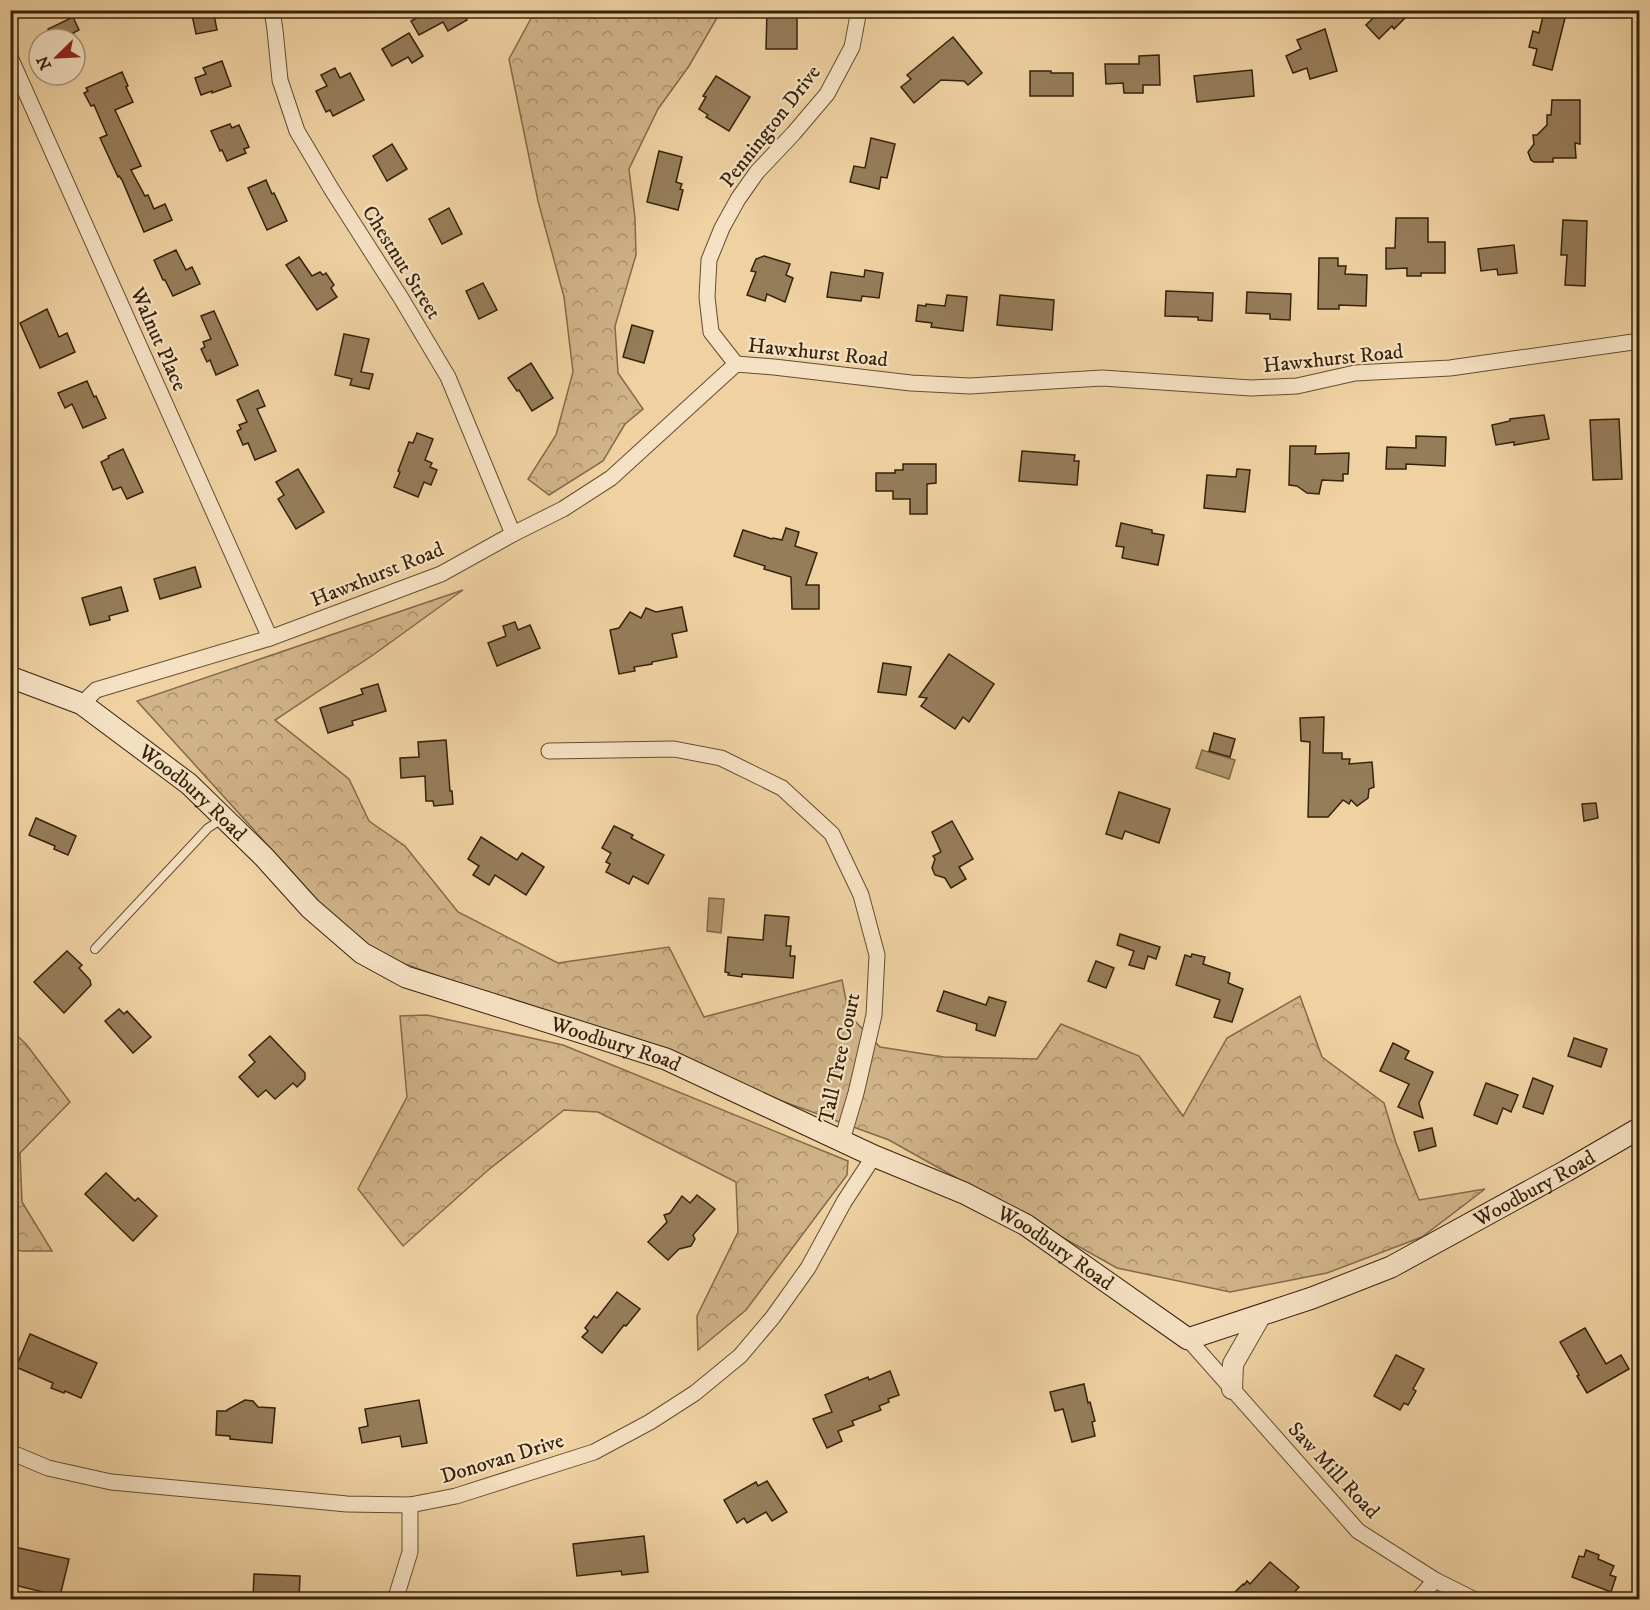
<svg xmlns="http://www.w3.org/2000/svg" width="1650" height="1610" viewBox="0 0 1650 1610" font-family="'IM FELL DW Pica',serif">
  <defs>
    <pattern id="forest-crowns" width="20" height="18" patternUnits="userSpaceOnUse" patternTransform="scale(1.5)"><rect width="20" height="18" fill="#d0b388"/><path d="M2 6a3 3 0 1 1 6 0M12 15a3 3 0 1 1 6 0" fill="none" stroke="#aa916d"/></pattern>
  </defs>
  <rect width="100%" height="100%" fill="#efd1a2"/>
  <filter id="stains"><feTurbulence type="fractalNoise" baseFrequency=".00333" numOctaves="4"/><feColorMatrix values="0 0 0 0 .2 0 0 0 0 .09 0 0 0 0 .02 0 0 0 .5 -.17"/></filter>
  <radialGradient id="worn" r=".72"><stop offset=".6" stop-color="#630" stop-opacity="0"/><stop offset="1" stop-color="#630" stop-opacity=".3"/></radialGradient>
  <g fill="url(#forest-crowns)" stroke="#836a4a" stroke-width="1.5">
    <path d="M535,11H721L689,66L658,109L629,169L635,218L636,255L615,326L618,373L643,409L625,424L603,461L549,495L528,479L556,435L573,372L564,297L538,201L509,59Z"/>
    <path d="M463,590L373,655L275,720L349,779L369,821L405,846L458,912L558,963L669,947L704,1017L842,980L849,1015L880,1047L944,1057L1037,1059L1061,1024L1139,1056L1183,1116L1227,1038L1300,996L1322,1057L1384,1103L1396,1143L1419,1200L1485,1189L1422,1237L1327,1273L1230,1292L1117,1268L889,1140L361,948L137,701Z"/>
    <path d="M427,1015L563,1045L848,1161L847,1175L746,1310L698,1350L697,1316L738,1232L736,1182L598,1112L564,1110L487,1171L403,1246L358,1189L407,1097L400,1016Z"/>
    <path d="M10,1029L26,1044L70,1102L20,1153L22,1202L52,1251H22L11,1249Z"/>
  </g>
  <g fill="#b0966f" stroke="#7f6847" stroke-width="1.5">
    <path d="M1202,750L1235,760L1229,779L1196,768Z"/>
    <path d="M709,898L724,899L721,933L707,931Z"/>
  </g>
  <g fill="#967d5a" stroke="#36220b" stroke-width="1.5">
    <path d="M191,10H213L217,30L196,34Z"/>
    <path d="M431,10H463L467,20L448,31L443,22L419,35L411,21Z"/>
    <path d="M767,10H797V49H766Z"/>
    <path d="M1381,10H1413L1394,29L1392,26L1379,39L1366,25Z"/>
    <path d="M1544,12L1565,18L1552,70L1533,65L1537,49L1529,47L1533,31L1539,33Z"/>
    <path d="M73,17L79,30L73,33L76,39H52L48,29Z"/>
    <path d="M1325,29L1337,71L1310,79L1307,68L1293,73L1286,56L1301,49L1297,40Z"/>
    <path d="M409,33L423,56L412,63L408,57L392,66L382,49Z"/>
    <path d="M953,37L982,73L968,85L964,81L941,80L914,103L901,87L911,79L907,75Z"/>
    <path d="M1159,55L1160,85H1143V93H1124L1123,83L1106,84L1105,64H1139V56Z"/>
    <path d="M222,61L231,86L212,93V91L201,95L195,78L206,74L203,68Z"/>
    <path d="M335,68L340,78L350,73L364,100L333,116L330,110L326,112L316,91L327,86L321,75Z"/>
    <path d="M1252,70L1254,96L1197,102L1194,76Z"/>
    <path d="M1030,71H1051V73H1073V96H1030Z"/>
    <path d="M122,72L128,86L126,87L133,102L115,110L141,166L131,170L145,196L148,195L154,209L165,204L172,220L144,232L122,180L119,176L118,177L100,138L107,135L94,105L91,106L84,93L88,91L86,88Z"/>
    <path d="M716,76L750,97L729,131L706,117L708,115L699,109L706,97L703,96Z"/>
    <path d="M1552,100H1580V144L1575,143L1576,158H1553V162H1534L1531,160L1528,152L1534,144L1533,135H1537L1547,125V115H1551Z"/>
    <path d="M230,124L232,128L239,125L249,147L244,149L246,153L227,161L222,150L220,151L211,131Z"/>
    <path d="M871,138L895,144L887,178L881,177L879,189L850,182L854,166L865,168Z"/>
    <path d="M392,144L407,169L387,181L373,156Z"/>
    <path d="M659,151L682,157L676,182L682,184L680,189L683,190L678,210L647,202Z"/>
    <path d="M266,180L272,194L274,193L287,221L267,230L248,188Z"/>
    <path d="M449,208L462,234L442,244L429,219Z"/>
    <path d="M1396,218H1428V242H1445V273H1421V276H1407V268L1386,269V248H1395Z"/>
    <path d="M1563,220L1587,221L1585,286L1565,285L1567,255H1561Z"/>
    <path d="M1514,245L1517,273L1498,275L1497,269L1481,271L1478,249Z"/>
    <path d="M176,250L186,270L192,267L200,284L173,296L165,280H163L154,260Z"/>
    <path d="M764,256L790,264L786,275L793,278L785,302L767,294L765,301L747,295L756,272L751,271L756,259Z"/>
    <path d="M299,257L312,276L320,272L323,275L326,273L334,285L331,288L337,297L317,310L286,265Z"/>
    <path d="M1319,258H1338V266H1346L1345,274L1367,275L1366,306L1339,305V309H1318Z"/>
    <path d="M865,270L883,273L879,298L862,296L861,301L827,297L831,272L864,277Z"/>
    <path d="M483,283L497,310L479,319L466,291Z"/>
    <path d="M1166,291L1213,293L1212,321L1198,320V317L1165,316Z"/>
    <path d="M1247,292L1291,294L1290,320L1270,319V314L1246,313Z"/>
    <path d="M947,295L967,297L963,331L931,327L932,323L916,321L918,305L926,306V304L945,306Z"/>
    <path d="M1000,295L1054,300L1052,330L997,325Z"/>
    <path d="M47,309L59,337L67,333L75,352L40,368L20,323Z"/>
    <path d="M214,311L238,365L216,375L210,360L207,362L201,349L205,347L203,342L211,339L201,316Z"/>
    <path d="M632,325L653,331L644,363L623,357Z"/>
    <path d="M344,334L369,339L361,372L373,374L369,389L350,385L352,379L335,375Z"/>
    <path d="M531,363L553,398L532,411L519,390L517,391L508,378Z"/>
    <path d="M87,381L94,397L96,396L106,418L83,428L72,404L65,408L58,393Z"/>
    <path d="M258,390L265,406L257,409L276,451L255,460L248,443L243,445L237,431L241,429L239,425L247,422L237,400Z"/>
    <path d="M1544,415L1549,439L1514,445V442L1496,445L1492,425L1510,421V419Z"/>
    <path d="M1619,419L1622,479L1593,480L1590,420Z"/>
    <path d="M417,433L433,439L425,460L432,463L430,467L437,470L431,485L424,482L418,497L394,487L400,472L398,471L409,442L413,443Z"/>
    <path d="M1416,436L1446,437L1445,466L1406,464V469H1386L1387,447L1416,448Z"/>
    <path d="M1290,446H1316L1315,454L1349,453L1348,474H1343V481L1322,480L1319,494L1307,493L1297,486L1289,485Z"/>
    <path d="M123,449L143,492L127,499L121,487L113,490L101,462L109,458L108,456Z"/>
    <path d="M1022,451L1075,455L1074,461H1079L1077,485L1019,481Z"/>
    <path d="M903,464H936V483L927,484V514H910V499H893V491H876V473H895V470H903Z"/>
    <path d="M298,469L324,512L296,529L278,499L284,495L276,482Z"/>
    <path d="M1237,469L1250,470L1245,512L1204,508L1207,475L1236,477Z"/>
    <path d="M1121,523L1152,530V533L1164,535L1158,565L1122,558L1124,547L1116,546Z"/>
    <path d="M786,528L799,532L795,546L817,553L806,585H819V609H792L791,577L764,569L765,566L734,556L743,530L772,539L773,538L782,540Z"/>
    <path d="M195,567L201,587L160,599L154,579Z"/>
    <path d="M121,587L128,611L109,616L110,620L90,625L82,598Z"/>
    <path d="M682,607L687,631L672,634L677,657L652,662V664L634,667L635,671L619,674L610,630L619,628L630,612L641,618L646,608L656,612Z"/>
    <path d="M515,622L518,630L530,625L540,648L497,666L488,643L506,636L503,626Z"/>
    <path d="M949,654L994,684L969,722L963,717L955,729L921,706L927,698L919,697Z"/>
    <path d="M883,663L911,667L906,695L878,692Z"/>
    <path d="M378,684L386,711L352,721L353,725L328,733L320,708L363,694L361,689Z"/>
    <path d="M1324,717L1323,753H1342V759H1350L1349,764L1372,762L1374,787L1369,789L1368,798L1357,806L1351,800L1349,804L1343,800L1328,817H1308L1310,742L1301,741L1300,718Z"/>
    <path d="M1214,733L1235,739L1230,757L1209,751Z"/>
    <path d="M446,740L450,791H452L453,804L434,806L433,801H426L425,776L401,778L400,758L419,757L418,742Z"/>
    <path d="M1119,792L1170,809L1159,843L1125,831L1122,839L1106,834Z"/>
    <path d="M1596,803L1598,818L1584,821L1582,804Z"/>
    <path d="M36,818L76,836L68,855L54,849L55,846L29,835Z"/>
    <path d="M952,821L973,859L959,867L966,879L951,888L945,878L935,875L932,868L935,859L933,856L941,852L932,832Z"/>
    <path d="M614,826L633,835L631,838L664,855L648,884L633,876L629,884L606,872L610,864L606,862L611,853L602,848Z"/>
    <path d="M481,837L517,860L522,853L544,867L526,895L495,875L489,885L473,875L479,866L468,859Z"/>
    <path d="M765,915L789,917L786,946H791L790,956H795L793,978L742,974V977L728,975L729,973L725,972L728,937L763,940Z"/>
    <path d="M1120,934L1160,947L1156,959L1148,956L1144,969L1129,965L1134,951L1117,945Z"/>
    <path d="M67,951L82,965L79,968L90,980L91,985L64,1013L34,982Z"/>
    <path d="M1192,954L1205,957L1203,964L1230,973L1228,983L1243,989L1232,1022L1214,1017L1220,1000L1176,985L1185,955L1191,957Z"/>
    <path d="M1096,961L1114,968L1106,988L1088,981Z"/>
    <path d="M944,991L986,1005L989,997L1006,1002L995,1036L976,1030L977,1024L937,1011Z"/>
    <path d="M119,1009L124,1014L127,1011L151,1037L133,1053L105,1021Z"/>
    <path d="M270,1036L305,1073V1079L297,1087L293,1083L275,1099L266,1090L258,1097L239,1077L255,1062L249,1055Z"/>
    <path d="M1574,1038L1607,1049L1601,1067L1568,1056Z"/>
    <path d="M1393,1043L1409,1051L1405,1059L1433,1072L1419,1103L1423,1118L1398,1107L1409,1084L1380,1071Z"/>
    <path d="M1533,1078L1553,1086L1543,1114L1523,1107Z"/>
    <path d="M1486,1083L1518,1095L1511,1112L1503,1108L1497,1124L1474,1115Z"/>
    <path d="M1432,1128L1436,1146L1419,1151L1414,1132Z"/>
    <path d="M106,1173L135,1201L138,1198L157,1216L133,1241L85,1194Z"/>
    <path d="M697,1195L715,1209L693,1235L695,1239L691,1246L679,1249L668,1260L648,1242L667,1222L664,1215L670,1213L682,1196L690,1203Z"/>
    <path d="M617,1292L640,1309L626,1326L624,1325L602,1353L582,1337L588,1331L585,1328L594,1316L597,1318Z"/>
    <path d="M1585,1328L1606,1364L1621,1355L1629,1369L1587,1393L1577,1376L1579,1375L1560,1342Z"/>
    <path d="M30,1334L97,1363L81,1398L65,1391L64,1393L51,1388L53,1383L16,1367Z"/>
    <path d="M1396,1355L1424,1369L1413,1389L1416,1391L1408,1405L1404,1403L1400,1410L1374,1396Z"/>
    <path d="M890,1371L899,1395L888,1399L889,1402L879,1406L881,1410L852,1421L854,1425L838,1431L842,1441L827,1448L813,1419L832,1412L825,1395L868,1377L869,1380Z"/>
    <path d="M1084,1384L1088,1403L1090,1402L1095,1421L1092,1422L1095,1436L1072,1442L1063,1409L1055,1411L1050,1392Z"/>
    <path d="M245,1400L253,1401L258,1407L275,1408L272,1443L230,1439V1436L216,1435L217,1411H227V1410Z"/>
    <path d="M419,1400L427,1443L402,1447L400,1436L362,1443L359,1428L368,1426L365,1409Z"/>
    <path d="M767,1481L787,1512L772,1521L766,1512L747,1523L744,1518L737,1523L724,1500L756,1482L758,1486Z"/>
    <path d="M644,1536L648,1572L622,1575L621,1571L577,1576L573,1544Z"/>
    <path d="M10,1546L69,1559L60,1596L10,1584Z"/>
    <path d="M1586,1550L1599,1555L1598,1559L1614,1566L1610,1575L1616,1577L1611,1592L1572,1577L1579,1556L1584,1557Z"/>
    <path d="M1270,1562L1299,1587L1288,1599H1228L1243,1584L1244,1585L1247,1581L1250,1584Z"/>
    <path d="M254,1574L300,1576L299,1599H253Z"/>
  </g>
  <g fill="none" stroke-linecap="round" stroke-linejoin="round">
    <g stroke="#644e31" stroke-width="10">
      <path id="service" d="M95,949L208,828L222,819"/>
    </g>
    <g stroke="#644e31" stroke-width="17">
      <g id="minor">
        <path d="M272,10L275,30L280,80L297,131L332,190L401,298L448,377L513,534"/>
        <path d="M10,57L270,638"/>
        <path d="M736,364L711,332L707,297L709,260L722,228L738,199L757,172L793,134L827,94L852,47L859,10"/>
        <path d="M82,704L96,690L270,638L441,574L513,534L563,509L611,478L736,364L774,367L911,383L970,386L1102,378L1251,388L1297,386L1355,373L1450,368L1640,341"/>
        <path d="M549,751L674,749L721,758L782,788L832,834L861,895L877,955L874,1015L856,1093L842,1140"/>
        <path d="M1188,1339L1358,1531L1435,1580L1475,1600"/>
        <path d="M10,1452L48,1468L111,1482L347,1504L410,1505L456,1496L594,1452L650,1422L695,1393L740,1356L773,1317L808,1268L844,1202L874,1156"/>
        <path d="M393,1600L397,1594L410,1552V1505"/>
        <path d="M1418,1600L1435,1580"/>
      </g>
    </g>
    <g stroke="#644e31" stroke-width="22">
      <path id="tertiary" d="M1232,1389L1233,1364L1261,1315"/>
    </g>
    <g stroke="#36220b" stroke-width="23">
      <g id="secondary">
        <path id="s1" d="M10,677L82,704L189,784L264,857L310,908L362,953L406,977L666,1059L874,1156L964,1193L1026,1225L1188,1339L1312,1298L1391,1267L1566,1171L1640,1128"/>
      </g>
    </g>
    <use href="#service" stroke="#f5e1c3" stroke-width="8"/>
    <use href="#minor" stroke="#f5e1c3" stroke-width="15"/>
    <use href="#tertiary" stroke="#f5e1c3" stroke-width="20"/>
    <use href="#secondary" stroke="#f5e1c3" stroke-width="21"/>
  </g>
  <g text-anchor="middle" stroke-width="4.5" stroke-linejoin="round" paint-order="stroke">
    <g font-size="21" fill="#36220b" stroke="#f5e1c3">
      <text transform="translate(770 126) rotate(-52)" y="7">Pennington Drive</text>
      <text transform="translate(402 262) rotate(58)" y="7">Chestnut Street</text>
      <text transform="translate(159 339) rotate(66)" y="7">Walnut Place</text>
      <text transform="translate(818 352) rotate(6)" y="7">Hawxhurst Road</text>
      <text transform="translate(1333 358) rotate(-6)" y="7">Hawxhurst Road</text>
      <text transform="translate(377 574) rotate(-22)" y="7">Hawxhurst Road</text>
      <text dy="7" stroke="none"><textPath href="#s1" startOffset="219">Woodbury Road</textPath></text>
      <text dy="7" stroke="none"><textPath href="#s1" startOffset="723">Woodbury Road</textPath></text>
      <text transform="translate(839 1058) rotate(-78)" y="7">Tall Tree Court</text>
      <text dy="7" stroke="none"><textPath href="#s1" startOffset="1749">Woodbury Road</textPath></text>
      <text dy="7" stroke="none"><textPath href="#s1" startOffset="1209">Woodbury Road</textPath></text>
      <text transform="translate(502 1458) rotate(-17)" y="7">Donovan Drive</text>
      <text transform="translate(1334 1470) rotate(47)" y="7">Saw Mill Road</text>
    </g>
  </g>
  <rect width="1650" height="1610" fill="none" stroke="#efd1a2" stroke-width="36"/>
  <rect x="12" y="12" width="1626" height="1586" fill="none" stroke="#36220b" stroke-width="3"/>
  <rect x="18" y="18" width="1614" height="1574" fill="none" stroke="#36220b" stroke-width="1.5"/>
  <g transform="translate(57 57) rotate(246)"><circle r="28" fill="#f5e1c3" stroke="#a99579" stroke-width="1.5"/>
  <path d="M0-4.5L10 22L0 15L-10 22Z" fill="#8f2418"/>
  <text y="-9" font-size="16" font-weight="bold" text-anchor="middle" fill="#36220b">N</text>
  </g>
  <rect width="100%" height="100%" filter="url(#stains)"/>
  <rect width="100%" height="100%" fill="url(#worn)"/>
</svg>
